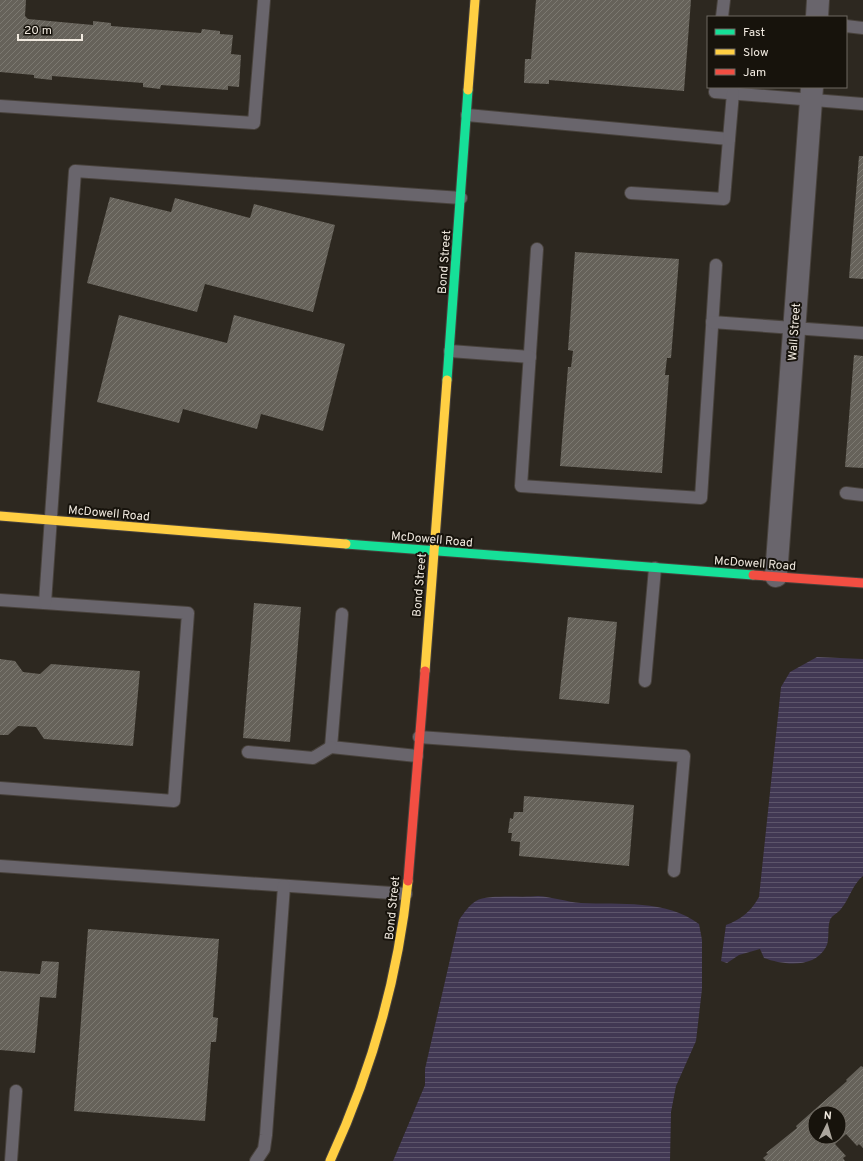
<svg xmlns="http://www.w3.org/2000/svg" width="863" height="1161" viewBox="0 0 863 1161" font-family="Overpass,sans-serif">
  <defs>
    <pattern id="water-rules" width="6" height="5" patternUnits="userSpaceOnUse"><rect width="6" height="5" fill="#413853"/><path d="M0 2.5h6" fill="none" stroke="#5d556b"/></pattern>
    <pattern id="building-hatch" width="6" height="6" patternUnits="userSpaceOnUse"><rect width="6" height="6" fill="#66625a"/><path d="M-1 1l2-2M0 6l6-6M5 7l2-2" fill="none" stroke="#7c7971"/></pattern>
  </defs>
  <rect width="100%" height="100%" fill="#2d2820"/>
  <g fill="url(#water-rules)">
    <path d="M817,657L863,659V876C852,885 850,898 841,909C838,913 832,915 830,920C827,928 830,940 826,947C814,969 783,965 764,958L760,949L739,955L727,963L721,961L726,925C742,919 751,911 759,897L781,687L790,672Z"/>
    <path d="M538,896C553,897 567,902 581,903C620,905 666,899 699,924L702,940V989L696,1041L676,1086L671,1112L670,1161H393L425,1085V1069L459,920C464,913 469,905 476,901C488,894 523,898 538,896Z"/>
  </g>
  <g fill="url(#building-hatch)" fill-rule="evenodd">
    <path d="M0,0H26L25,16L28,19L93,25V21L111,23V26L201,33L202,29L220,31V34L233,35L231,54L241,55L239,87L228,86V90L161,85L160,89L143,87V83L52,76V80L34,78V75L0,72Z"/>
    <path d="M536,0H691L684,91L549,80V84L524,83L525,59H531Z"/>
    <path d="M859,156H863V279L849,278Z"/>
    <path d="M110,197L171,212L175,198L250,218L254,204L335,225L313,312L205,284L197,312L87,283Z"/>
    <path d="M575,252L679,259L671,358H667L665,375H669L662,473L560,466L568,367H571L573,351L568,350Z"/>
    <path d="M119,315L227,343L234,315L345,344L323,431L261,414L257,429L183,409L179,423L97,402Z"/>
    <path d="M854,355L863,356V468L845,467Z"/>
    <path d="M254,603L301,607L290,742L243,738Z"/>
    <path d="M568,617L617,622L609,704L559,699Z"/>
    <path d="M0,659L15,661L23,672L40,674L51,664L140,671L133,746L44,739L36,727L18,726L8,735H0Z"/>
    <path d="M524,796L634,805L629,866L519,856L520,842L511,841L512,833H508L510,818L513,819L514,812H523Z"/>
    <path d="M88,929L219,939L213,1017L218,1018L216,1042H211L205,1121L74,1111Z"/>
    <path d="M42,961L59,962L56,998L40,997L35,1053L0,1050V971L40,974Z"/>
    <path d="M861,1066L863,1067V1148L859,1144L857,1146L846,1134L835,1144L846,1156L843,1158L845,1161H766L763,1158L768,1154L766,1153L797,1128L796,1126L847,1081L846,1080ZM815,1113H839V1137H815Z"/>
  </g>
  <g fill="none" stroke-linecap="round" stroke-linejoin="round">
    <g stroke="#48423c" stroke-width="14">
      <g id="lane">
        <path d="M722,17L724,0"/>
        <path d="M846,26L863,28"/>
        <path d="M716,87L715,92L863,104"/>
        <path d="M0,106L254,123L264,0"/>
        <path d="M467,115L729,139L724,199L631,193"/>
        <path d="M729,139L733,93"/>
        <path d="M537,249L521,486L701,498L716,265"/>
        <path d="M712,322L863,333"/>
        <path d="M450,351L530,357"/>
        <path d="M846,493L863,495"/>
        <path d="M0,600L188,613L174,801L0,788"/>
        <path d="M45,603L75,171L461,198"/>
        <path d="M342,614L331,747L417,756"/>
        <path d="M645,681L655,568"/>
        <path d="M419,737L684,756L674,871"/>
        <path d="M248,752L313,758L331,747"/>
        <path d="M0,866L406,894"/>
        <path d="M11,1161L16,1091"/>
        <path d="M256,1161L264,1149L266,1135L284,886"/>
      </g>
    </g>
    <g stroke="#48423c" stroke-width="24">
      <g id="street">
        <path d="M817,17L818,0"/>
        <path d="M776,576L812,87"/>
      </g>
    </g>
    <g stroke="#48423c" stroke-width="11">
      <g id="fast">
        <path d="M447,380L468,90"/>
        <path d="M346,544L753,575"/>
      </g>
    </g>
    <g stroke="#48423c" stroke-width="11">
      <g id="slow">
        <path d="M468,90L475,0"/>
        <path d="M0,516L346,544"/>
        <path d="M425,671L447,380"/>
        <path d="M330,1161C371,1072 398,979 408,881"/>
      </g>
    </g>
    <g stroke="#48423c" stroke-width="11">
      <g id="jam">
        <path d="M753,575L863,583"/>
        <path d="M408,881L425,671"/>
      </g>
    </g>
    <use href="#lane" stroke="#69656c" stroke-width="12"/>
    <use href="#street" stroke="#69656c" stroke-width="22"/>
    <use href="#fast" stroke="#16e098" stroke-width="9"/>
    <use href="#slow" stroke="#ffcf43" stroke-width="9"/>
    <use href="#jam" stroke="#f24e42" stroke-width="9"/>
  </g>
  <g text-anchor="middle" stroke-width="4" stroke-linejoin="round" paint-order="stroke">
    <g font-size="12" fill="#f1eae0" stroke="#17130c">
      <text transform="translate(444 262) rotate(-86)" y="4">Bond Street</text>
      <text transform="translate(794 332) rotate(-86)" y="4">Wall Street</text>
      <text transform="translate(109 513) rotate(5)" y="4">McDowell Road</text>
      <text transform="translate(432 539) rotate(5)" y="4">McDowell Road</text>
      <text transform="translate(755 563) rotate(4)" y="4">McDowell Road</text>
      <text transform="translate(419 585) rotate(-85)" y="4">Bond Street</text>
      <text transform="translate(392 908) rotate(-84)" y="4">Bond Street</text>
    </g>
  </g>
  <rect x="707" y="16" width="140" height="72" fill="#17130c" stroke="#6e6961"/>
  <rect x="715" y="29" width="20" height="6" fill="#16e098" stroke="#6e6961"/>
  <text x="743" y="36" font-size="12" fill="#f1eae0">Fast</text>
  <rect x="715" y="49" width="20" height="6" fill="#ffcf43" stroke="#6e6961"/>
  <text x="743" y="56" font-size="12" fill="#f1eae0">Slow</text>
  <rect x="715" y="69" width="20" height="6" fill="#f24e42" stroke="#6e6961"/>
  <text x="743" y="76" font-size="12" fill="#f1eae0">Jam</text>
  <g transform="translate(827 1125) rotate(5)"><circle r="19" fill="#17130c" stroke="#6e6961"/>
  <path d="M0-3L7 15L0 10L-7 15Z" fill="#aca69d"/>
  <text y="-6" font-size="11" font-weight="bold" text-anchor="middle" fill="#f1eae0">N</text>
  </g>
  <path d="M18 34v6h64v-6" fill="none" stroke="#f1eae0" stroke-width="2"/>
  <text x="24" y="34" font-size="12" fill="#f1eae0" stroke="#17130c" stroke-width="3" paint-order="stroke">20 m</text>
</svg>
